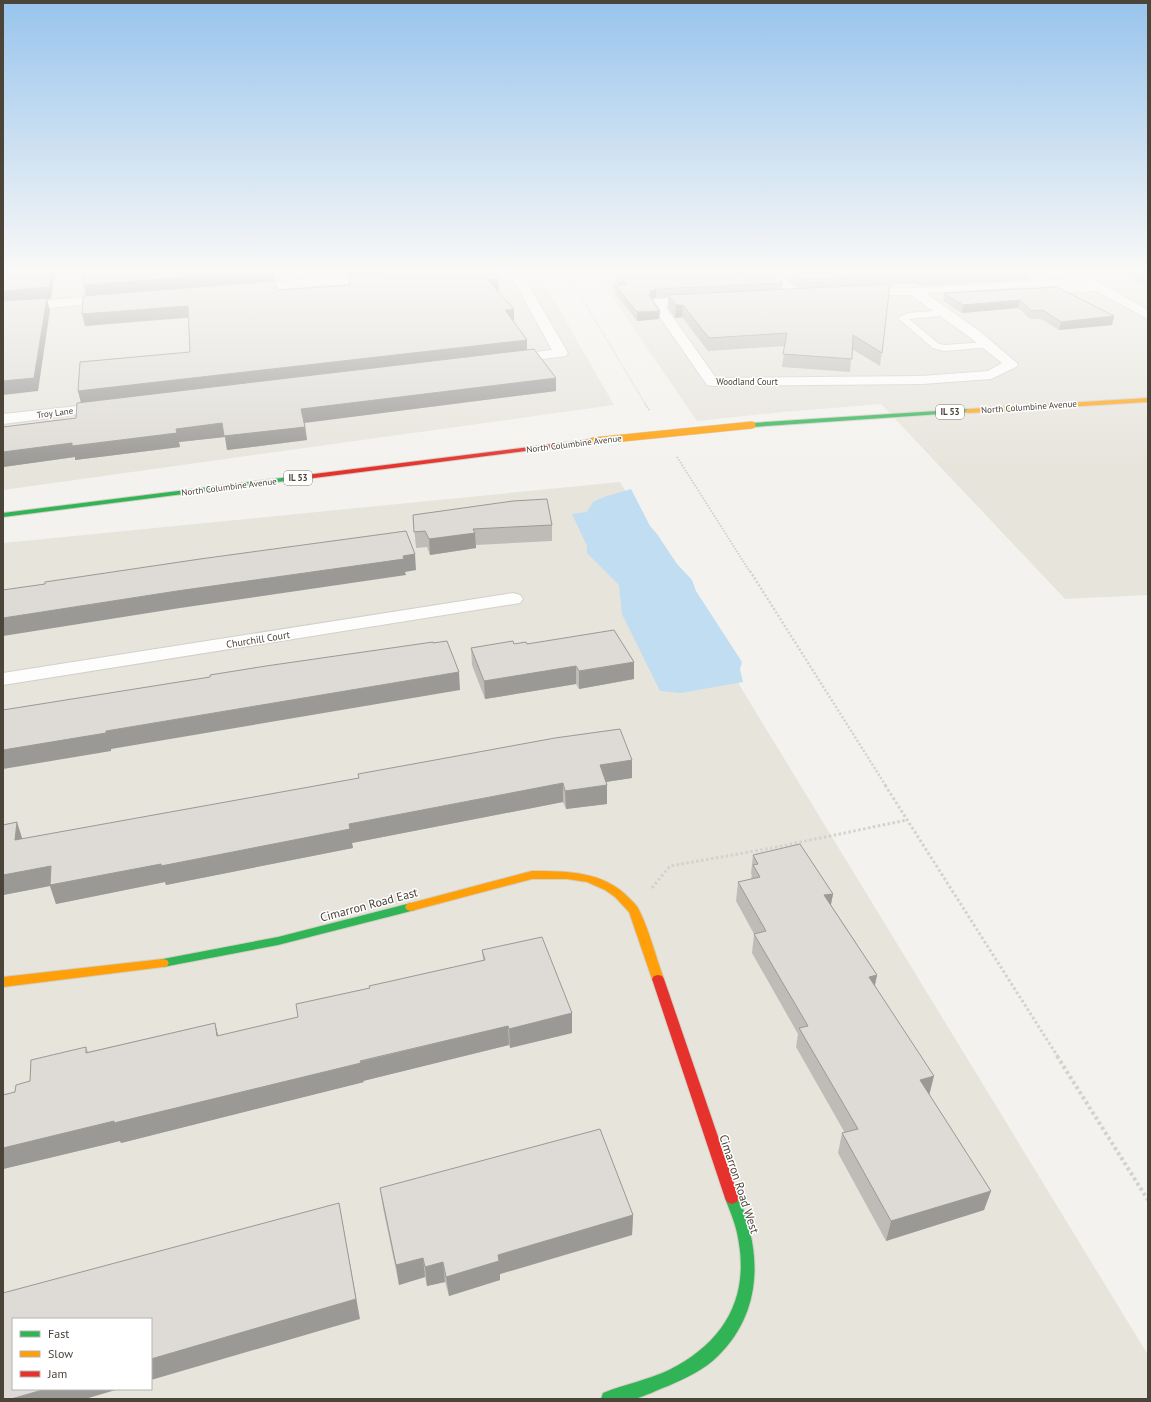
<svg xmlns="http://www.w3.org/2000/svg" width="1151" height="1402" viewBox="0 0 1151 1402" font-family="'PT Sans',sans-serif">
  <rect width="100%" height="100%" fill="#f4f2ee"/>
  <g fill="#e7e4dc" fill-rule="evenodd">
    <path d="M3,272H307L311,280L322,279L319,272H538L614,405L3,490Z"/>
    <path d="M595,272H1148V595L1065,599L881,404L783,412L697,421Z"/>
    <path d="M620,482L743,691L1148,1355V1399H3V543ZM13,1319H151V1389H13Z"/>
  </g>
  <path fill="#c0ddf1" d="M631,489L650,526L657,534L677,564L692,580L696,591L742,662L740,669L743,682L681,693L660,691L622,614L619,585L587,553V546L572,514L587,512L593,502L604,497Z"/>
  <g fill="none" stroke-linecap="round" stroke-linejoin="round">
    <g stroke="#d2d0cb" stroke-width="2">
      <g id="lane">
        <path d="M1087,278L1091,281L1090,283L914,294L910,291L914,288Z"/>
        <path d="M945,310L948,311L950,313L948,315L909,319L939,344L944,345L988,342L993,345L991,347L944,351L933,348L898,318L908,313Z"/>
      </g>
    </g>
    <g stroke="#d2d0cb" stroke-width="2">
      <g id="street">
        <path d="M509,272H521L568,353L566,356L510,363L505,362L503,359L505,356L510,355L552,350Z"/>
        <path d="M764,272H777L799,291L872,287L918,288L978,330L1018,364L1016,367L991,379L922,384L712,386L707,385L650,303L652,300L656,299L786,292ZM872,295H911L968,336L1002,363L988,371L922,376L716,378L665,306Z"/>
        <path d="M1065,272H1080L1148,310V319L1096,291L1032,295L1028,294L1026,291L1028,288L1032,287L1084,284Z"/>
        <path d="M379,274L383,275L385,278L383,281L246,292L242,291L240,288L242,285L246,284Z"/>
        <path d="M112,295L116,296L118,299L116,302L3,312V304Z"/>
        <path d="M106,403L111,404L113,407L111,410L3,424V414Z"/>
        <path d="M513,593L520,595L523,599L520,603L3,685V673Z"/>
      </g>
    </g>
    <g stroke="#d3cfc5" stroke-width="2">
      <g id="fast">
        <path d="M968,409L970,410V412L752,427L749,425L752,423Z"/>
        <path d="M306,475L309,477L308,478L3,517V513Z"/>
        <path d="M411,903L415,904L417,907L415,910L278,945L163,967L159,966L157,963L159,960L163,959L278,937Z"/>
        <path d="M732,1192L737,1194C762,1249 764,1311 718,1356C704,1370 686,1378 668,1386C657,1390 646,1396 634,1399C624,1401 611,1399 601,1399L603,1393C625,1384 648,1380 669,1370C723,1343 750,1299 738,1238C736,1225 730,1211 725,1198L727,1194Z"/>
      </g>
    </g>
    <g stroke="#d3cfc5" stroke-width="2">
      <g id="slow">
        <path d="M1148,398V402L968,413L965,411L968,409Z"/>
        <path d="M532,871C566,871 604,871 629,898C633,902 637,905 639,910C649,929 656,958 664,979L662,982L658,983L654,982L652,979L629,912L615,897L605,890L587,882L567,879H532L411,911L407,910L405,907L407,904L411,903Z"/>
        <path d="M163,959L167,960L169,963L167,966L163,967L3,987V977Z"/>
      </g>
    </g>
    <g stroke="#d3cfc5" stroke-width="2">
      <g id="jam">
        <path d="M593,439L596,441L595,442L306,479L303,477L306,475Z"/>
        <path d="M658,975L662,976L664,979L739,1198L737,1202L732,1204L727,1202L725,1198L652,979L654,976Z"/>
      </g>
    </g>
    <path stroke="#d3d2cc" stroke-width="1.5" stroke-dasharray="1 1" stroke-linecap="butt" d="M566,272L646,405"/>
    <g stroke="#d3d2cc" stroke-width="2" stroke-dasharray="1.5 1.5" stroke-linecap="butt">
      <path d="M645,404L650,411"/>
      <path d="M677,457L750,572"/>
    </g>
    <path stroke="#d3d2cc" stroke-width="2.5" stroke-dasharray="2 2" stroke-linecap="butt" d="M750,571L886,786"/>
    <g stroke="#d3d2cc" stroke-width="3" stroke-dasharray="2.5 2.5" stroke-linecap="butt">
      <path d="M885,785L1058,1057"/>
      <path d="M652,888L670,866L772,848L907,820"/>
    </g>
    <path stroke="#d3d2cc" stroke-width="4" stroke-dasharray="3 3" stroke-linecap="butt" d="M1057,1056L1148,1200"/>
    <use href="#lane" fill="#fdfdfc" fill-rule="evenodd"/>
    <use href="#street" fill="#fdfdfc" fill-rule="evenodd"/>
    <use href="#fast" fill="#30b455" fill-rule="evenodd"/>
    <use href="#slow" fill="#ff9f0a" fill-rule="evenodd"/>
    <use href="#jam" fill="#e5322d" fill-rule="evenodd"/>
    <g stroke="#d6cebb" stroke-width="8" stroke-linecap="butt">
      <path id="slow-bridge" d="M593,441L752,425"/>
    </g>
    <use href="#slow-bridge" stroke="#ff9f0a" stroke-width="7"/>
  </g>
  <g fill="#bfbcb8">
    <path d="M84,272H273L274,281L277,290L349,285L348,275H346L345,272H493L498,279L499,290H497L514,320L512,321L527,340V350L556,391L305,423L307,440L227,450L225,437L179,442L180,447L75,460V457L3,467V427L76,418L81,402L78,391L190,352L188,318L85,326L82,314L86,295L84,285Z"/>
    <path d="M791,272H1029L1027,280L920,286L916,283L890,284L880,366L852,349L850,372L782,367L785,346L708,351L682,317L675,318L668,307V297L656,298L652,299L660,311L659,319L637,321L615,293V285L619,284L616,281V273L746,277L783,283L782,290L799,289L790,281Z"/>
    <path d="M1124,272H1148V285L1146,283H1140Z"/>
    <path d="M1057,287L1114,316L1112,325L1059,330L1041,319H1030L1018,308L962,313L943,301L944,293Z"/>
    <path d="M413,515L552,525V541L476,545V548L430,555L427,547L416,548Z"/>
    <path d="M514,644H527L634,679L579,689L576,684L485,699L472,665L471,648Z"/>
    <path d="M358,774L632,778L606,782L607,785V804L566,809L563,802L352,843L353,848L166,885L165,882L56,904L50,886L3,895V825L22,839L359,778Z"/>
    <path d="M753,855L833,894L831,905L877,975L875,985L929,1094L991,1191L984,1210L886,1241L838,1153L842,1133H845L796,1047L798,1034L752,953L754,934L736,901L738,882L751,879L752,875L751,874Z"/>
    <path d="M482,950L572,1013V1033L510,1048L509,1045L363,1081L364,1082L121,1143L120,1141L3,1169V1095L15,1092L30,1081L86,1047L88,1052L215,1023L218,1036L298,1017L370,988L483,960Z"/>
    <path d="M380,1188L633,1215L632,1235L500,1274V1280L449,1296L445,1282L427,1286L425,1277L399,1285L383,1208Z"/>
  </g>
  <g fill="#9b9996">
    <path d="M51,272H55L51,299H47L50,310L38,391L3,395V291Z"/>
    <path d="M249,272H273L274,281L86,296L84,285Z"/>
    <path d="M346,272H387L346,275Z"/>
    <path d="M498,279L499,290L488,291V280Z"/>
    <path d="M656,289V298L651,299L649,295L651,291Z"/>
    <path d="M1020,300L1018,308L962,313L963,305Z"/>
    <path d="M676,305H683L682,317L675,318Z"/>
    <path d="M188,306L190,317L85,326L82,314Z"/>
    <path d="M514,309V320L505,321V310Z"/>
    <path d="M660,311L659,319L637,321V312Z"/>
    <path d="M1114,316L1112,325L1059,330L1061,322Z"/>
    <path d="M527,340V351L81,403L78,391Z"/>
    <path d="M556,378V391L303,423L301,409Z"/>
    <path d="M222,423L305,427L307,440L227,450L225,437L179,442L180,447L75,460V457L3,467V452L176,429Z"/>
    <path d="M475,533L476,548L430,555L429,539Z"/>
    <path d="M415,554L416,570L405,572L406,575L180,608L3,636V618Z"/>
    <path d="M634,662V679L579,689V671Z"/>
    <path d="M576,666V684L485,699L484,681Z"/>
    <path d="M459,672L460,690L111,749V751L3,769V750L106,731Z"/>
    <path d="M632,760V778L599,783L600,765Z"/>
    <path d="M563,783V802L352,843L353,848L166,885L165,882L56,904L50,886L3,895V875L51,866L349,824Z"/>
    <path d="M607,785V804L566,809L565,791Z"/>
    <path d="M17,822L23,841L15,840Z"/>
    <path d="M833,894L829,913L824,895Z"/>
    <path d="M877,975L873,994L869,977Z"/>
    <path d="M572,1013V1033L510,1048L509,1029Z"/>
    <path d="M215,1023L220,1043L217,1036Z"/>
    <path d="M508,1026L509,1045L363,1081L364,1082L121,1143L120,1141L3,1169V1148Z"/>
    <path d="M934,1076L929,1096L920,1080Z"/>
    <path d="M991,1191L984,1210L886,1241L891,1221Z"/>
    <path d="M339,1203L360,1319L151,1380V1359Z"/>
    <path d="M633,1215L632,1235L500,1274V1280L449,1296L446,1277L498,1255Z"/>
    <path d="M423,1258L425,1277L399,1285L396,1265Z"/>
    <path d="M443,1262L445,1282L427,1286L425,1267Z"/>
    <path d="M46,1389H119L85,1399H11Z"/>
  </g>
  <g fill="#dedbd6" stroke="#9b9996">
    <path d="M3,272H51L49,287L3,291Z"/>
    <path d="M84,272H249L84,285Z"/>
    <path d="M384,272H493L498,279L488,280L514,309L505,310L527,340L78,391L80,362L190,352L188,306L82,314L83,296L275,281L277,290L351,285L348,275Z"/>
    <path d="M624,272H740L746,277L774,275L783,283L656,289L651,291L649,295L660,311L637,312L615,285L627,284L616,273Z"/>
    <path d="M792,272H998L922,276L917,273L801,280Z"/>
    <path d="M890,284L882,353L853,335L852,359L783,354L787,333L709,338L683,305H676L668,295Z"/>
    <path d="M1057,287L1114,316L1061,322L1043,310L1032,311L1020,300L963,305L944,293Z"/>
    <path d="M47,298L34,378L3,381V301Z"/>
    <path d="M534,349L556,378L301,409L305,427L224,436L222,423L176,429L177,433L72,446V443L3,452V427L76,418L77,403Z"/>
    <path d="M547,499L552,525L473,529L475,533L429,539L425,531L414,532L413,515L513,501Z"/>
    <path d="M406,531L415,554L403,556L404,559L177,591L3,618V590L45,584V582L200,559Z"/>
    <path d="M614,630L634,662L579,671L576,666L484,681L471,648L513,641L514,644L526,642L527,644Z"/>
    <path d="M447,641L459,672L106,731V733L3,750V710L210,677V675L266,666L433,642V643Z"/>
    <path d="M620,729L632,760L600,765L607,785L565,791L563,783L349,824L350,829L161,866V864L50,885L51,866L3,875V825L17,822L15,840L359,778L358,774L435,760L555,738Z"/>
    <path d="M800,844L833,894L824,895L877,975L869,977L934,1076L920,1080L991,1191L891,1221L842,1133L858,1129L799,1028L808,1026L754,934L766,931L738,882L760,877L753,865L758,864L753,855Z"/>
    <path d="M542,937L572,1013L509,1029L508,1026L360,1061L361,1063L114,1123V1121L3,1148V1095L15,1092L16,1085L30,1081L31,1060L86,1047V1053L215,1023L217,1036L298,1017L296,1004L370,988L369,986L485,960L482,950Z"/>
    <path d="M600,1129L633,1215L498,1255L499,1261L446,1277L443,1262L425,1267L423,1258L396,1265L380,1188Z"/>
    <path d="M339,1203L356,1299L151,1359V1319H13V1389H46L11,1399H3V1293Z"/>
  </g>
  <linearGradient id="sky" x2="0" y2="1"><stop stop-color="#98c4ec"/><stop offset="0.58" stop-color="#faf9f7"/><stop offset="1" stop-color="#faf9f7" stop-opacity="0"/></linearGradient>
  <rect width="1151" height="468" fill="url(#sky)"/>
  <g text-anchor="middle" stroke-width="3" stroke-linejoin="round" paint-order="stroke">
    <g font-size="9" fill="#4b4439" stroke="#fff">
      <text x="747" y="385">Woodland Court</text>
      <text transform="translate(1029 407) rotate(-4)" y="3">North Columbine Avenue</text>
      <text transform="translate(55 413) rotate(-7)" y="3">Troy Lane</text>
      <text transform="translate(574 444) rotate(-7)" y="3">North Columbine Avenue</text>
      <text transform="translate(229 487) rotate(-7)" y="3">North Columbine Avenue</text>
    </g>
    <g fill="#fff" stroke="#817c74" stroke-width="1">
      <rect x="936" y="405" width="28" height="14" rx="3"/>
      <rect x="284" y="471" width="28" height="14" rx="3"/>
    </g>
    <g font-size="9" font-weight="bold" fill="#4b4439">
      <text x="950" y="415">IL 53</text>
      <text x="298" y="481">IL 53</text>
    </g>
    <g font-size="10" fill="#4b4439" stroke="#fff">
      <text transform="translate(258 639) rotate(-9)" y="4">Churchill Court</text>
    </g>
    <g font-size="12" fill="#4b4439" stroke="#fff">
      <text transform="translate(369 905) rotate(-15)" y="4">Cimarron Road East</text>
      <text transform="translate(739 1184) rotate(72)" y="4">Cimarron Road West</text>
    </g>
  </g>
  <rect width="1151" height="1402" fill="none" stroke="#4b4439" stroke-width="8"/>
  <rect x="12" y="1318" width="140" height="72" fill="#ffffff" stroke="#b7b4b0"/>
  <rect x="20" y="1331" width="20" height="6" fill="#30b455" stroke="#b7b4b0"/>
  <text x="48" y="1338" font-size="12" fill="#4b4439">Fast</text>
  <rect x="20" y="1351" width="20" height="6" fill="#ff9f0a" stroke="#b7b4b0"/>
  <text x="48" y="1358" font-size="12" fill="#4b4439">Slow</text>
  <rect x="20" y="1371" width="20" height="6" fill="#e5322d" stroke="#b7b4b0"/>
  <text x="48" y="1378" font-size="12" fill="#4b4439">Jam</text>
</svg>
